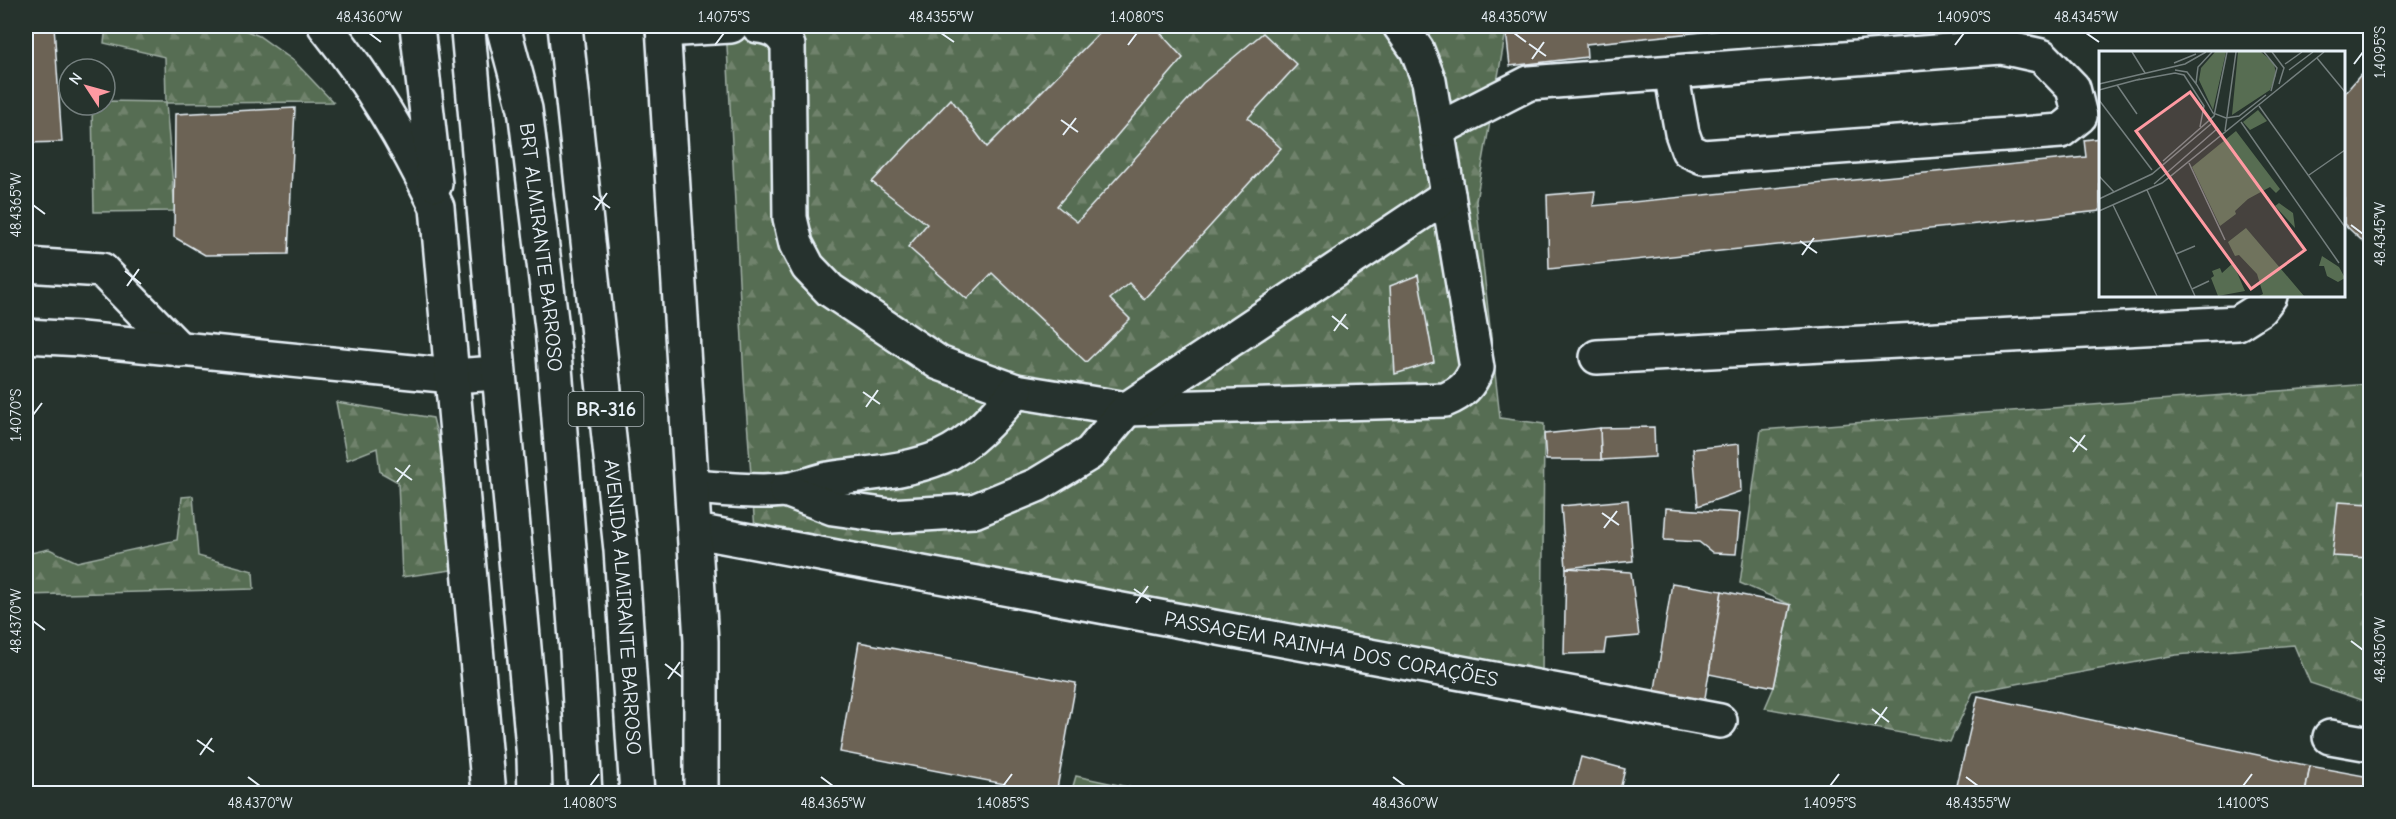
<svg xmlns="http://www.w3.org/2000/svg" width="2396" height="819" viewBox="0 0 2396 819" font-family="'Comic Neue',sans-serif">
  <defs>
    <pattern id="forest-firs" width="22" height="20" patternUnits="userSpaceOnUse" patternTransform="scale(1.5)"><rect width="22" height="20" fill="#576d52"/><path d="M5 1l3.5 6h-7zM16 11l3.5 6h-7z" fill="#6f826c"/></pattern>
  </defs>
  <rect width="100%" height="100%" fill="#26332d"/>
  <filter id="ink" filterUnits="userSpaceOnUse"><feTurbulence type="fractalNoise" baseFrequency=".0167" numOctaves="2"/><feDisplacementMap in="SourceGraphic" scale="12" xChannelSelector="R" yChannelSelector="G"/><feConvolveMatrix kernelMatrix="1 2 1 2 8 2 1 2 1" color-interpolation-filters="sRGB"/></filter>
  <g filter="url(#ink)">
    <path fill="#576d52" stroke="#a0afa5" stroke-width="1.5" d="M1076,776L1156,793H1071Z"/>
    <g fill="url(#forest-firs)" stroke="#a0afa5" stroke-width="1.5">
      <path d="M106,26H235L259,36L294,61L333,102L166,103L175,211L94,212L92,105H105V101L166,102L165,57L104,43Z"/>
      <path d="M726,26H1535V28L1506,31L1476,201L1500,418L1544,424L1542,678L755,530L744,379Z"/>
      <path d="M2370,384V703L2310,683L2294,645L2176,655L1973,692L1950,742L1765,708L1774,687L1791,605L1740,583L1761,430Z"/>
      <path d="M336,402L433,418L450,485L451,570L402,577L398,482L380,472L377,448L347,460Z"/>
      <path d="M193,496L198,556L253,571L254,589L26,595V554L49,549L77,562L177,540L182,497Z"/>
    </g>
    <g fill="#6c6454" stroke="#e8f1f8" stroke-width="1.5">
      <path d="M26,26H54L62,142L26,143Z"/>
      <path d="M1106,26H1154L1183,58L1057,206L1077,222L1203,83L1263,33L1297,65L1248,118L1281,148L1144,299L1129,283L1110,299L1130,319L1086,362L992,273L967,299L908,247L927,224L872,182L951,99L987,147Z"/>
      <path d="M1535,26H1761L1586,44L1587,57L1510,66L1506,31L1535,28Z"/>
      <path d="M2370,64V248L2344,224V94Z"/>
      <path d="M295,108L288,254L205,255L174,237L175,114Z"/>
      <path d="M2100,138V211L1549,269L1547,195L1595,191L1593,206L2086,157L2084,140Z"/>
      <path d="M1418,275L1434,362L1395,374L1390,286Z"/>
      <path d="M1654,427L1655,457L1601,460L1600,428Z"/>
      <path d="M1600,428L1601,460H1546L1544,434Z"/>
      <path d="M1739,444L1741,491L1698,506L1693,449Z"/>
      <path d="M1628,500L1633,561L1566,568L1561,506Z"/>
      <path d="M2338,502L2370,504V558L2332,556Z"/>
      <path d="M1666,508L1740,513L1736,554L1713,553L1699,542L1664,540Z"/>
      <path d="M1566,568L1631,572L1639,636L1606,639L1604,653L1564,654Z"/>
      <path d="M1672,583L1722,591L1704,704L1654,696Z"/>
      <path d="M1722,591L1791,605L1774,687L1709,674Z"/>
      <path d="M859,642L1076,683L1056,794L840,752Z"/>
      <path d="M1978,696L2310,766L2305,794H1955Z"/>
      <path d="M1581,757L1625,769L1619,794H1571Z"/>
      <path d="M2310,766L2370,777V794H2305Z"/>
    </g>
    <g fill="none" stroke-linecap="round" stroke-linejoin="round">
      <g stroke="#e8f1f8" stroke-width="38">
        <g id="minor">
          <path id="s1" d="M503,26L525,109L552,328L577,652L585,794"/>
          <path d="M758,26C773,28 781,32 788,46L790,218L796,244L808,267L830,290L939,363L1016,391L1127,409L1445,400C1462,393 1470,385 1477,368L1429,81L1417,50L1400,26"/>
          <path d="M663,30L731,26"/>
          <path d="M1437,130L1529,83L2001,47L2042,56L2073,88L2080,116L2061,131L1703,157L1688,150L1682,133L1671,72"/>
          <path d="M26,265L102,270L180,350"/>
          <path d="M26,336L81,339L452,376L498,373"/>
          <path d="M1597,357L2238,323L2260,309L2270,296"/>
          <path d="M693,487C723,489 754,493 784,490C799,489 814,482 829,479C866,473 905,472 941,457C971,444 995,416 1016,391"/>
          <path d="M786,490L833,508L890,516L974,511L1037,485L1090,453L1127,409L1448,195"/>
          <path id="s2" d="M696,531L1720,721"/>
          <path d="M2330,737L2370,744"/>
        </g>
      </g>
      <g stroke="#e8f1f8" stroke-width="38">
        <g id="major">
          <path d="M325,26C372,85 404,139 437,207L489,794"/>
          <path d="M417,26L435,184"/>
        </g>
      </g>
      <g stroke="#e8f1f8" stroke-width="38">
        <g id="highway">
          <path id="s3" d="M565,26L621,550L637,794"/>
          <path d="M663,26L701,641V794"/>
          <path d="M468,31L534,758L535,794"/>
        </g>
      </g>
      <use href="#minor" stroke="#26332d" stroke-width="33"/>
      <use href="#major" stroke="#26332d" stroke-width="33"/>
      <use href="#highway" stroke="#26332d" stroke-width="33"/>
    </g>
  </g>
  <path fill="none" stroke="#e8f1f8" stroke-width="2" d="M369,33L381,42M941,33L954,42M1514,33L1526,42M2086,33L2099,42M1529,44L1546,56M715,45L724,33M1128,45L1137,33M1955,45L1964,33M1532,59L1544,42M2354,64L2363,52M1061,120L1078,132M1063,135L1076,118M593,196L610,208M33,205L45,214M595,210L607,193M2351,225L2363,234M1800,241L1817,253M1802,255L1814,238M125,271L141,284M127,286L139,269M1332,316L1348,329M1334,331L1346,314M863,392L880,404M866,407L878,390M33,415L42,403M2070,437L2087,450M2073,452L2085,435M395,468L412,480M397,482L410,465M1602,513L1619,525M1604,528L1617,511M1134,589L1151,601M1136,603L1148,586M33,621L45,630M2351,641L2363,650M665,664L682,677M668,679L680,662M1872,709L1889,722M1875,724L1887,707M197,740L214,752M200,755L212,738M248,777L260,786M821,777L833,786M1393,777L1405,786M1966,777L1978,786M590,786L599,774M1003,786L1012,774M1830,786L1839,774M2243,786L2252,774"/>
  <g text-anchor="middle" stroke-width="6" stroke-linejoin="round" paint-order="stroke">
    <rect fill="#26332d" stroke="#aeb8bb" stroke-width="1.5" x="568.5" y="392" width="75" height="34" rx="4.5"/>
    <g font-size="20" font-weight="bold" fill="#e8f1f8">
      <text x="606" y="416">BR-316</text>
    </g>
    <g font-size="21" fill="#e8f1f8" stroke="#26332d">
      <text dy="7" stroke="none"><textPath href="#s1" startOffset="225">BRT ALMIRANTE BARROSO</textPath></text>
      <text dy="7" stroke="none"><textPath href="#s3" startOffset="584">AVENIDA ALMIRANTE BARROSO</textPath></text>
      <text dy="7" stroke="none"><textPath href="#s2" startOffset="646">PASSAGEM RAINHA DOS CORAÇÕES</textPath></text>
    </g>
  </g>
  <g transform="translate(2099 51)">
    <rect width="246" height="246" fill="#26332d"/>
    <path d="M116,1H127L114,59L100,29L102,17ZM139,1H162L175,12L177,24L171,39L133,64Z" fill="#576d52"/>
    <path d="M137,80L181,138L177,142L171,136L149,148L136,160L137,163L121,175L93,116ZM180,152L194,162L196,177L176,155ZM147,177L194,232L205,245H160L164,243L158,223L140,204L136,205L129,191ZM223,205L240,216L246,227L239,231L228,225L225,215H220ZM134,212L146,240L119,245L112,227L115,225L113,220L121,217L123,222Z" fill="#576d52"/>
    <path d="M159,59L168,70L151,79L144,71Z" fill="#576d52"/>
    <path fill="none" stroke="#747f7e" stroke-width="1.5" d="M33,1L46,22M165,1L178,17L172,40M173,1L185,17L180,33M218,7L246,41M75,12L97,3M186,13L203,1M76,19L88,21L98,34M190,19L214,1M38,29L76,22L85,24L105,55L101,76M97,32L99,16L113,1M0,33L86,13L107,1M18,34L38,63M98,34L114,62L127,67L140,65L167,44M0,39L41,28M0,49L53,119M160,55L246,176M142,71L240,212M126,80L137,1M64,110L115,65L128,1M90,112L126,189M210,124L246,99M0,125L15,141M55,133L119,77M48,139L96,245M0,148L53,123L112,73M14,154L58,245M0,160L63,132L225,1M77,203L96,195M93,238L110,230"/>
    <path fill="#ff9aa2" fill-opacity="0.15" stroke="#ff9aa2" stroke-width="3" d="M91,41L206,199L152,238L37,80Z"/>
    <rect width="246" height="246" fill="none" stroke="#e8f1f8" stroke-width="3"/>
  </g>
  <rect width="2396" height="819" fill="none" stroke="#26332d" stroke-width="66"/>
  <g transform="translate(87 87) rotate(306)"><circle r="28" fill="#26332d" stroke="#747f7e" stroke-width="1.5"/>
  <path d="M0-4.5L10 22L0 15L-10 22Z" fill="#ff9aa2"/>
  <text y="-9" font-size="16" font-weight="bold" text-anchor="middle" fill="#e8f1f8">N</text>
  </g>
  <rect x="33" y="33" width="2330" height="753" fill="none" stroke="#e8f1f8" stroke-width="2"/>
  <g font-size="15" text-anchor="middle" fill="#e8f1f8">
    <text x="369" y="22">48.4360°W</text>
    <text x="724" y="22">1.4075°S</text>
    <text x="941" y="22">48.4355°W</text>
    <text x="1137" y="22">1.4080°S</text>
    <text x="1514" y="22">48.4350°W</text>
    <text x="1964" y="22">1.4090°S</text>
    <text x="2086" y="22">48.4345°W</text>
    <text transform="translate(2380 52) rotate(-90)" y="5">1.4095°S</text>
    <text transform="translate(16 205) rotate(-90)" y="5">48.4365°W</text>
    <text transform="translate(2380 234) rotate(-90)" y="5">48.4345°W</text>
    <text transform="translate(16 415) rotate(-90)" y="5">1.4070°S</text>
    <text transform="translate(16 621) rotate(-90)" y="5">48.4370°W</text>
    <text transform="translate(2380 650) rotate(-90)" y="5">48.4350°W</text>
    <text x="260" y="808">48.4370°W</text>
    <text x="590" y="808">1.4080°S</text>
    <text x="833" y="808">48.4365°W</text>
    <text x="1003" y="808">1.4085°S</text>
    <text x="1405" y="808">48.4360°W</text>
    <text x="1830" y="808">1.4095°S</text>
    <text x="1978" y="808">48.4355°W</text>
    <text x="2243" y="808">1.4100°S</text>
  </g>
</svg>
